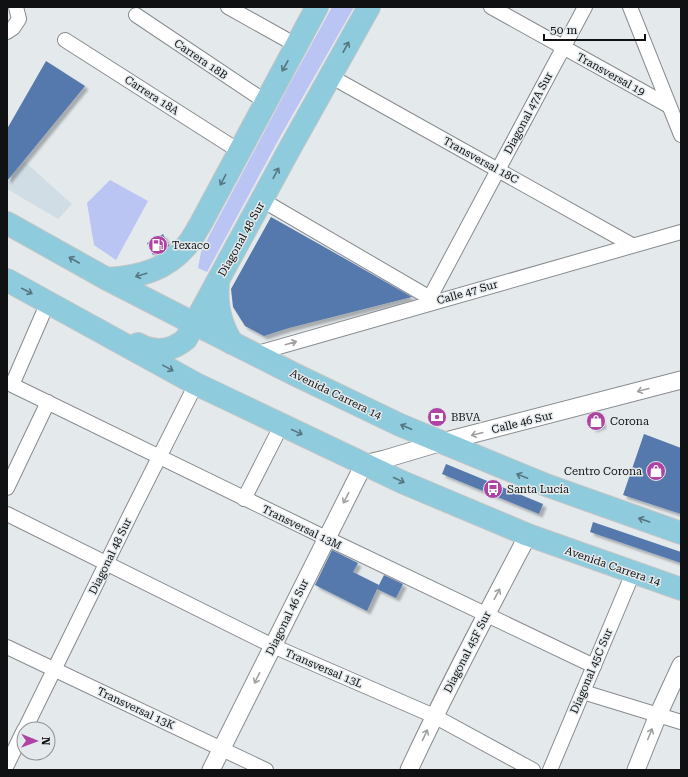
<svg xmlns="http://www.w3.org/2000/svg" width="688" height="777" viewBox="0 0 688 777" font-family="'Roboto Serif',serif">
  <defs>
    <filter id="shadow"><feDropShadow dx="3.5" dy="3.5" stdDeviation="1" flood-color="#0004"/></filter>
  </defs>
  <rect width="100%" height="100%" fill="#e4e9ec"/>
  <path fill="#d1dde5" d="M24,161L72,204L58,219L7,189V181Z"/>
  <g fill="#bbc5f3">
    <path d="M332,7H354L280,137L207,272L198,268L201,252L209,236L288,87Z"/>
    <path d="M110,180L148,201L116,260L94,245L87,203Z"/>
  </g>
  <g fill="#5579ac" filter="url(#shadow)">
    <path d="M46,61L85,86L7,181V129Z"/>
    <path d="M271,217L342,257L412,297L289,328L264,336L245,326L233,307L231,289Z"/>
    <path d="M163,234L169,246L153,255L147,243Z"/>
    <path d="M600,414L603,425L593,429L589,417Z"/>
    <path d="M644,434L681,448V514L623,495Z"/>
    <path d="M446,464L543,504L539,514L442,474Z"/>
    <path d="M593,522L681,552V563L590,532Z"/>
    <path d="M332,550L358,563L353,572L379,585L367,611L315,585Z"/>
    <path d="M384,575L403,584L396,598L377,589Z"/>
  </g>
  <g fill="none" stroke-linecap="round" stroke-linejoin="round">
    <g stroke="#878c8f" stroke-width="16">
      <g id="minor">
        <path d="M228,7L296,45"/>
        <path d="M491,7L669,106"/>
        <path d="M630,7L681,135"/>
        <path d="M136,15L266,102"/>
        <path d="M7,32L13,28L19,19L16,7"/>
        <path d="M65,40L239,151"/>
        <path d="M330,76L632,245"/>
        <path d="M262,200L430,298"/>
        <path d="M48,302L12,385L326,538L594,666"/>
        <path d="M427,303L585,7"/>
        <path d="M254,354L681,232"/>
        <path d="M7,488L48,402"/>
        <path d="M244,499L276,436"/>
        <path d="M7,514L273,646L434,716L533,770"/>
        <path d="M7,647L266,770"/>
        <path d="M583,692L681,722"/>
        <path d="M25,729L132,511L196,384"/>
        <path d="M7,765L24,730"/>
        <path d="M550,770L633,573"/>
      </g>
    </g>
    <g stroke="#878c8f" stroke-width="19">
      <g id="tertiary">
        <path d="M211,770L364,464L385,459L442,442L681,380"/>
        <path d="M409,770C446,690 487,613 528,535"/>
        <path d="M636,770L658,715L681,665"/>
      </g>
    </g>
    <g stroke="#c5c6c6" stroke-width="24">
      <g id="primary">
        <path d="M7,223L107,279L185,319L298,376L400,425L546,485L681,533"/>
        <path d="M107,279C140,277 167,270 188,244C193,238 196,231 200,225L317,7"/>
        <path d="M7,280L196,384L402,482L528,535L681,589"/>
        <path d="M218,283C216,305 220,323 232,343"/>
        <path d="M138,344C154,353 171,352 186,339L290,148L369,7"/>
      </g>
    </g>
    <use href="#minor" stroke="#fff" stroke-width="14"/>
    <use href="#tertiary" stroke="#fff" stroke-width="17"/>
    <use href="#primary" stroke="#8ecbdc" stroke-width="22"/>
  </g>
  <defs><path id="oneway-shaft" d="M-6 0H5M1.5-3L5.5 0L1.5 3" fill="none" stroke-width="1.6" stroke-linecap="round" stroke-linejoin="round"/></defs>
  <g stroke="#557781">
    <use href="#oneway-shaft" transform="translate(346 47) rotate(-61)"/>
    <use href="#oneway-shaft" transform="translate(285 66) rotate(119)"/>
    <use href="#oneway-shaft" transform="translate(276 173) rotate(-62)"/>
    <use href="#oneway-shaft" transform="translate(223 180) rotate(118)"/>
    <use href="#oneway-shaft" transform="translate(74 260) rotate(-150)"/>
    <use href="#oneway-shaft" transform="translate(141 275) rotate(163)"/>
    <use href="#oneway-shaft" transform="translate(27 291) rotate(27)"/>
    <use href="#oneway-shaft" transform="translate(168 368) rotate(29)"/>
    <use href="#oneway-shaft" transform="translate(406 427) rotate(-157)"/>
    <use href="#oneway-shaft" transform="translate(297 432) rotate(25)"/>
    <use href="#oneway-shaft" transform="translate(522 476) rotate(-158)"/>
    <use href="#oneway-shaft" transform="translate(399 480) rotate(25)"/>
    <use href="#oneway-shaft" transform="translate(644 520) rotate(-161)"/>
  </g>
  <g stroke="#9fa0a0">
    <use href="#oneway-shaft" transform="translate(291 343) rotate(-16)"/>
    <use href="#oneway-shaft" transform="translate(643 390) rotate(165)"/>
    <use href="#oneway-shaft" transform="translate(477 434) rotate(166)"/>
    <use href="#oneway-shaft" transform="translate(346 498) rotate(117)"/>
    <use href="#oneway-shaft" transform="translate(497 594) rotate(-62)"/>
    <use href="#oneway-shaft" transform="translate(257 678) rotate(116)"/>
    <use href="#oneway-shaft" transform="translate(650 734) rotate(-68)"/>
    <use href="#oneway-shaft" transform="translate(425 735) rotate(-65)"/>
  </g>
  <defs>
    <g id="fuel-disc" transform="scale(1)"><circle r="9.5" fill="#ae43a4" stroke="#e4e9ec"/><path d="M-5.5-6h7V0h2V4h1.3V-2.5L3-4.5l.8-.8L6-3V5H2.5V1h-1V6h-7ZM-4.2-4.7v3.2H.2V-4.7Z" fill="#fff"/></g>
    <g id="bank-disc" transform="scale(1)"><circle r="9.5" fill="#ae43a4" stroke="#e4e9ec"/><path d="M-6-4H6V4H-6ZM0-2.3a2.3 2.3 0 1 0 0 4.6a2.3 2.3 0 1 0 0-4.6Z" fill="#fff"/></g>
    <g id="shop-disc" transform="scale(1)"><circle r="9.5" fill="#ae43a4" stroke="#e4e9ec"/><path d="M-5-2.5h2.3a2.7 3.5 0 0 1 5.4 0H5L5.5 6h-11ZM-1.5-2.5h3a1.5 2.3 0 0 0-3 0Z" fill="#fff"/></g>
    <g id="bus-disc" transform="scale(1)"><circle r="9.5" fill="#ae43a4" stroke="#e4e9ec"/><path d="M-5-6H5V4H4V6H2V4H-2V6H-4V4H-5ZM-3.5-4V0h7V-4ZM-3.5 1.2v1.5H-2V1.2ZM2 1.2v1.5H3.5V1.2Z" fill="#fff"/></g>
  </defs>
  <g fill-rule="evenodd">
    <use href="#fuel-disc" x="158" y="245"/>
    <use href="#bank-disc" x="437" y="417"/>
    <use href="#shop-disc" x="596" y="421"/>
    <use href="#shop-disc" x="656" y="471"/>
    <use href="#bus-disc" x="493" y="489"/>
  </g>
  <g text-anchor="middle" stroke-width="3" stroke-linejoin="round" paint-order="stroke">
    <g font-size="11" fill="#0f1112" stroke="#e4e9ec">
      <text transform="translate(201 59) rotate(34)" y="4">Carrera 18B</text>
      <text transform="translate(611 74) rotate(29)" y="4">Transversal 19</text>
      <text transform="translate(152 95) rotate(33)" y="4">Carrera 18A</text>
      <text transform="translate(528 113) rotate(-62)" y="4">Diagonal 47A Sur</text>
      <text transform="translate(481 160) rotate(29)" y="4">Transversal 18C</text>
      <text transform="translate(241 239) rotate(-61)" y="4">Diagonal 48 Sur</text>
      <text transform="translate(467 292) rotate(-16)" y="4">Calle 47 Sur</text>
      <text transform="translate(336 394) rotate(26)" y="4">Avenida Carrera 14</text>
      <text transform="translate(522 422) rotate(-14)" y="4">Calle 46 Sur</text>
      <text transform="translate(302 527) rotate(26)" y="4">Transversal 13M</text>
      <text transform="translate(110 556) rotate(-64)" y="4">Diagonal 48 Sur</text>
      <text transform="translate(613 566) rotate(19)" y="4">Avenida Carrera 14</text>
      <text transform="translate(287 617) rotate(-64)" y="4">Diagonal 46 Sur</text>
      <text transform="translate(467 652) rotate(-63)" y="4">Diagonal 45F Sur</text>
      <text transform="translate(324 668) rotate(23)" y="4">Transversal 13L</text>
      <text transform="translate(591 671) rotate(-67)" y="4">Diagonal 45C Sur</text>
      <text transform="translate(136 708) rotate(25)" y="4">Transversal 13K</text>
    </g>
    <g font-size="11" fill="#0f1112" stroke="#e4e9ec" text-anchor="start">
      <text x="172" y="249">Texaco</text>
      <text x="451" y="421">BBVA</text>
      <text x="610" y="425">Corona</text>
      <text x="642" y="475" text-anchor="end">Centro Corona</text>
      <text x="507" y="493">Santa Lucía</text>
    </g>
  </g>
  <rect width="688" height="777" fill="none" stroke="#0f1112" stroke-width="16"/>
  <g transform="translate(36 741) rotate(91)"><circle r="19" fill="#e4e9ec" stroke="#8f9395"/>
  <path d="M0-3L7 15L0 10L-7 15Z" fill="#ae43a4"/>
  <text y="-6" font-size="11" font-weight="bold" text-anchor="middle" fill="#0f1112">N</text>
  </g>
  <path d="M544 34v6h101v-6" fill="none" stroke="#0f1112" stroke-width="2"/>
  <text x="550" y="34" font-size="12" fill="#0f1112" stroke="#e4e9ec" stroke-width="3" paint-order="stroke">50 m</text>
</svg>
